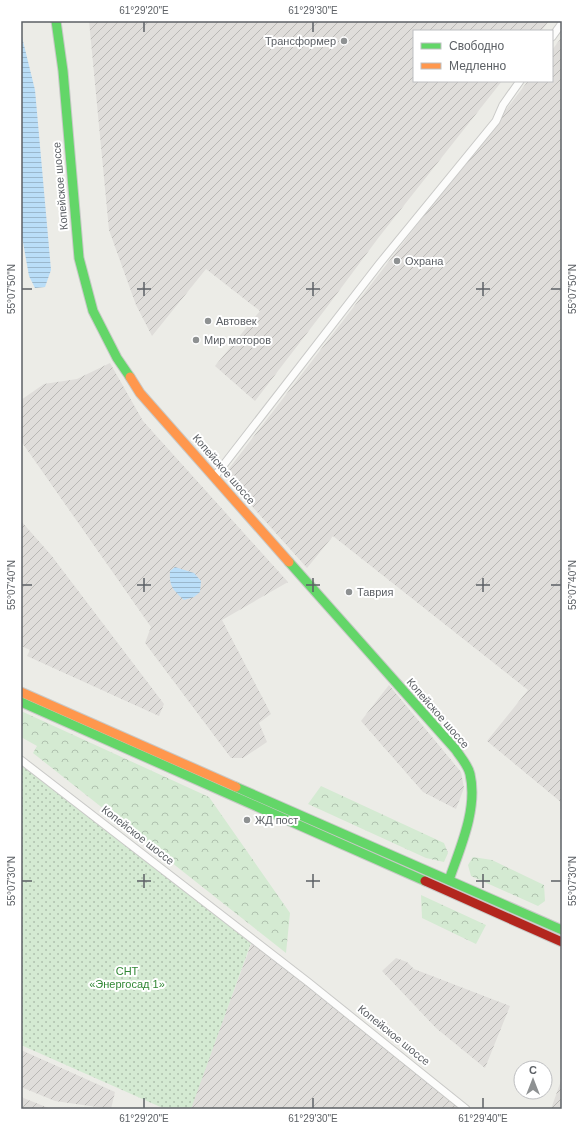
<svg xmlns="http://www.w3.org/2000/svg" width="583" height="1130" viewBox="0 0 583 1130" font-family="Helvetica,sans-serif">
  <defs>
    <pattern id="industrial-furrows" width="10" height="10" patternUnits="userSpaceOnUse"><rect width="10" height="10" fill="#dfddda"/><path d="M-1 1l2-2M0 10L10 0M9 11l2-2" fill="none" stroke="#b8b7b4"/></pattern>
    <pattern id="forest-crowns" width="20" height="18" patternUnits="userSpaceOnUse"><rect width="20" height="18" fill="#d4ead2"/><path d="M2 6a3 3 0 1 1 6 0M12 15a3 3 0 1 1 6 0" fill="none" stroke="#afc1ae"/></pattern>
    <pattern id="garden-dots" width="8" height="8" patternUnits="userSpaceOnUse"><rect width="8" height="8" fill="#d4ead2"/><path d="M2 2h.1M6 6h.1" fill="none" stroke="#afc1ae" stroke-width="1.8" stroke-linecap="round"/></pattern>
    <pattern id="water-rules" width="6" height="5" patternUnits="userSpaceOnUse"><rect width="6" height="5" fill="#badef8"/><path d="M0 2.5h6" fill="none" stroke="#9ab7cc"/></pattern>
  </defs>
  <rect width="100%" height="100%" fill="#ecece7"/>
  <g fill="url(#industrial-furrows)">
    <path d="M89,21H549L541,31H414V81H502L379,237L327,307L255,401L215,366L260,311L206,269L152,336L136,305L109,230Z"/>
    <path d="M562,37V803L487,741L528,690L333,536L307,568L224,475L528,81H552V50Z"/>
    <path d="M110,363L143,421L288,582L222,620L271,714L259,723L267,742L243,758H231L145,643L151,627L21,441V400L44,384L77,379Z"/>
    <path d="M21,521L51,555L164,704L159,716L27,656L30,650L21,646Z"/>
    <path d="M389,685L461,772L464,788L456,809L423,792L361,721Z"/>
    <path d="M252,942L460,1106L459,1109H190Z"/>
    <path d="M396,958L407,962L414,969L510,1006L485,1068L436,1028L382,971Z"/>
    <path d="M21,1050L115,1092L111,1109L55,1101L21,1087Z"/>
    <path d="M562,1078V1109H551Z"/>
    <path d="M21,1097L51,1109H21Z"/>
  </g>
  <g fill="url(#forest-crowns)">
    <path d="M21,711L209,797L290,913L286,953L33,753L37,746L21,737Z"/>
    <path d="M321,786L444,843L448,853L444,862L426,858L308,804Z"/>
    <path d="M473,857L492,860L544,885L545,901L538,906L471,876L468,865Z"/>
    <path d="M421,895L486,925L476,944L422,918Z"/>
  </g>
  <path fill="url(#garden-dots)" d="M21,762L251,943L191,1109H165L21,1045Z"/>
  <g fill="url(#water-rules)">
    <path d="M21,33L35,90L51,270L45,287L35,288L29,276L21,231Z"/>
    <path d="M175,567L194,573L201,581L200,592L194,597L184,600C173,590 169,586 170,571Z"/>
  </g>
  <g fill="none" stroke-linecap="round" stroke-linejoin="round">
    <g stroke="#c9c9c7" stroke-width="9">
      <g id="street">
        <path d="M552,37L562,23"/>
        <path d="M215,476L380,263L496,121L503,105L520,81"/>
        <path d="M21,760L308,982L466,1109"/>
      </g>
    </g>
    <g stroke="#c8c9c7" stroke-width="11">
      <g id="fast">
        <path d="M56,21L63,71L79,258L93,311L117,358L130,377"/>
        <path d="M289,562L456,750C461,758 468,765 470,774C478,809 460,848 449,880"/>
        <path d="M21,702L425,881"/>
        <path d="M236,787L562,930"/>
      </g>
    </g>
    <g stroke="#c8c9c7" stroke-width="11">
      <g id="slow">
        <path d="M130,377L140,393L289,562"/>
        <path d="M21,692L236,787"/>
      </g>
    </g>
    <g stroke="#c8c9c7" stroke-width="11">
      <path id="jam" d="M425,881L562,942"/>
    </g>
    <use href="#street" stroke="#fcfcfb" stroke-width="7"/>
    <use href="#fast" stroke="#63d668" stroke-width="9"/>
    <use href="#slow" stroke="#ff974d" stroke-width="9"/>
    <use href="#jam" stroke="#b3261e" stroke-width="9"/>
  </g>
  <path fill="none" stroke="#5c6065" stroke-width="1.5" d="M144,22V32M313,22V32M144,282V296M313,282V296M483,282V296M22,289H32M137,289H151M306,289H320M476,289H490M551,289H561M144,578V592M313,578V592M483,578V592M22,585H32M137,585H151M306,585H320M476,585H490M551,585H561M144,874V888M313,874V888M483,874V888M22,881H32M137,881H151M306,881H320M476,881H490M551,881H561M144,1098V1108M313,1098V1108M483,1098V1108"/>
  <g fill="#8e9192" stroke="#fff" stroke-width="1.5">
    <circle cx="344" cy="41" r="4"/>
    <circle cx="397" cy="261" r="4"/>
    <circle cx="208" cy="321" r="4"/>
    <circle cx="196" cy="340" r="4"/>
    <circle cx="349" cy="592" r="4"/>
    <circle cx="247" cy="820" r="4"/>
  </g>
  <g text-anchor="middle" stroke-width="4" stroke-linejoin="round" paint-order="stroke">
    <g font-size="11" fill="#5c6065" stroke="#fff" text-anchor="start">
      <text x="336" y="45" text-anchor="end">Трансформер</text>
      <text x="405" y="265">Охрана</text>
      <text x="216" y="325">Автовек</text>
      <text x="204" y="344">Мир моторов</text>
      <text x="357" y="596">Таврия</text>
      <text x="255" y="824">ЖД пост</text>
    </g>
    <g font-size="11" fill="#5c6065" stroke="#fff">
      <text transform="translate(60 186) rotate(-95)" y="4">Копейское шоссе</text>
      <text transform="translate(224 469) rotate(49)" y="4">Копейское шоссе</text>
      <text transform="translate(438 713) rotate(49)" y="4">Копейское шоссе</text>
      <text transform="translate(138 835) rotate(38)" y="4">Копейское шоссе</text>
      <text transform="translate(394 1035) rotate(39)" y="4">Копейское шоссе</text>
    </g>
    <g font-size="11" fill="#318735" stroke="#fff">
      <text x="127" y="975">СНТ<tspan x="127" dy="13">«Энергосад 1»</tspan></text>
    </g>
  </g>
  <rect width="583" height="1130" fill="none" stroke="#ffffff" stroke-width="44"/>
  <rect x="413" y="30" width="140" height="52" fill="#ffffff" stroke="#bebfc1"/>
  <rect x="421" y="43" width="20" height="6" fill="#63d668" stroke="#bebfc1"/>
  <text x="449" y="50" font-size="12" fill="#5c6065">Свободно</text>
  <rect x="421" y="63" width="20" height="6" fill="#ff974d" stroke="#bebfc1"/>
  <text x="449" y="70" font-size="12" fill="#5c6065">Медленно</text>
  <g transform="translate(533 1080)"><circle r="19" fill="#ffffff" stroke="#bebfc1"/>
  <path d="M0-3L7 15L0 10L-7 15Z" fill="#8e9192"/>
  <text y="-6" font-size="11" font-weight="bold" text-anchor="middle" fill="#5c6065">С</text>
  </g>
  <rect x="22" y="22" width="539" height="1086" fill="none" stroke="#5c6065" stroke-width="1.5"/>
  <g font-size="10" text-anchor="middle" fill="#5c6065">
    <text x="144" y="14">61°29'20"E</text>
    <text x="313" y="14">61°29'30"E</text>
    <text transform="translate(11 289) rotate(-90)" y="4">55°07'50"N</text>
    <text transform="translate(572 289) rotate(-90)" y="4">55°07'50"N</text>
    <text transform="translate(11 585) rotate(-90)" y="4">55°07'40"N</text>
    <text transform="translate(572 585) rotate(-90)" y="4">55°07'40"N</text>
    <text transform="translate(11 881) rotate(-90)" y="4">55°07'30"N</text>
    <text transform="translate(572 881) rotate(-90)" y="4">55°07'30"N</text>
    <text x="144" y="1122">61°29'20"E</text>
    <text x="313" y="1122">61°29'30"E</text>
    <text x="483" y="1122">61°29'40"E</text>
  </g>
</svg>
